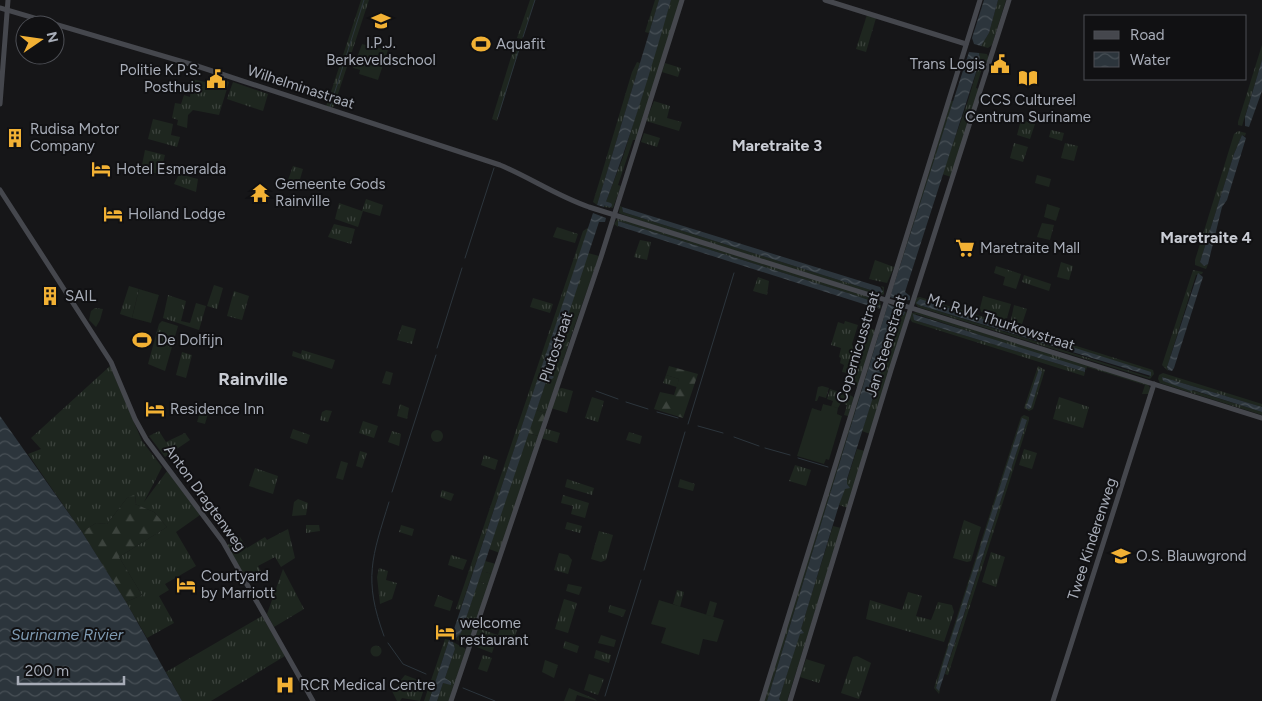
<svg xmlns="http://www.w3.org/2000/svg" width="1262" height="701" viewBox="0 0 1262 701" font-family="Figtree,sans-serif">
  <defs>
    <pattern id="grass-tufts" width="24" height="20" patternUnits="userSpaceOnUse" patternTransform="scale(1.25)"><rect width="24" height="20" fill="#1e261f"/><path d="M3 7l-1-3M5 7V3M7 7l1-3M15 17l-1-3M17 17v-4M19 17l1-3" fill="none" stroke="#3c433d"/></pattern>
    <pattern id="forest-firs" width="22" height="20" patternUnits="userSpaceOnUse" patternTransform="scale(1.25)"><rect width="22" height="20" fill="#1e261f"/><path d="M5 1l3.5 6h-7zM16 11l3.5 6h-7z" fill="#3c433d"/></pattern>
    <pattern id="water-waves" width="16" height="10" patternUnits="userSpaceOnUse" patternTransform="scale(1.25)"><rect width="16" height="10" fill="#2c353c"/><path d="M0 5q4-4 8 0t8 0" fill="none" stroke="#485056"/></pattern>
  </defs>
  <rect width="100%" height="100%" fill="#161618"/>
  <g fill="url(#grass-tufts)" fill-rule="evenodd">
    <path d="M361,0H369L334,106L331,109L326,106L328,101Z"/>
    <path d="M530,0H535L522,39L517,38Z"/>
    <path d="M655,0H659L649,33L645,32Z"/>
    <path d="M671,0H680L636,140H633L618,185L621,186L613,208L604,207L623,157Z"/>
    <path d="M998,0H1006L992,45L988,48L981,46L989,33Z"/>
    <path d="M867,15L876,18L866,52L856,49Z"/>
    <path d="M516,41L521,43L497,121L492,119Z"/>
    <path d="M1262,45V60L1242,126L1238,125V122Z"/>
    <path d="M979,53L987,54L989,59L987,62H984L976,88L979,89L951,177L942,174L967,104L980,60Z"/>
    <path d="M637,62L640,63L597,205L593,202L598,186L632,72Z"/>
    <path d="M665,63L681,68L678,77L662,72Z"/>
    <path d="M221,77L229,82L219,115L193,110L188,115L187,128L177,125L178,120L172,118L175,103L181,104L184,95L190,97L192,79L218,85Z"/>
    <path d="M233,82L268,94L263,111L227,99Z"/>
    <path d="M654,101L670,106L667,118L682,122L679,131L646,121Z"/>
    <path d="M951,101H954L890,297Z"/>
    <path d="M153,119L173,124L171,135L180,137L177,147L148,139Z"/>
    <path d="M1021,120L1035,124L1030,139L1017,135Z"/>
    <path d="M1051,130L1064,133L1062,141L1049,137Z"/>
    <path d="M1238,131L1246,133L1245,136L1242,135L1234,154L1200,262L1204,266L1208,264L1206,269L1195,265V260L1234,134Z"/>
    <path d="M644,133L660,138L657,147L641,142Z"/>
    <path d="M1014,143L1028,147L1023,162L1010,158Z"/>
    <path d="M1065,143L1078,146L1074,161L1061,158Z"/>
    <path d="M145,150L165,155L163,163L167,164L164,175L141,170Z"/>
    <path d="M293,166L303,169L298,186L287,183Z"/>
    <path d="M179,174L198,179L196,192L174,184Z"/>
    <path d="M1037,175L1051,179L1049,187L1035,183Z"/>
    <path d="M366,199L383,205L380,216L363,211L358,227L335,219L339,203L362,211Z"/>
    <path d="M620,206L625,208L622,207L623,212L880,293L883,289L881,286L884,287V294L880,296L647,223L619,213Z"/>
    <path d="M618,218L880,300L881,308L878,309L879,307L854,295L618,221V227L614,224Z"/>
    <path d="M1042,223L1054,225L1050,240L1037,237Z"/>
    <path d="M334,224L355,229L351,244L328,237Z"/>
    <path d="M557,227L578,234L575,243L553,237Z"/>
    <path d="M589,227L460,610L456,609L583,231Z"/>
    <path d="M640,240L651,242L647,260L634,257Z"/>
    <path d="M588,253L599,256L569,342H559Z"/>
    <path d="M875,260L894,267L887,283L869,279Z"/>
    <path d="M1061,262L1073,266L1069,280L1057,277Z"/>
    <path d="M996,266L1021,274L1016,289L1003,285L1005,277L994,273Z"/>
    <path d="M1193,270L1203,272L1202,274L1196,275L1167,367L1168,371L1162,365Z"/>
    <path d="M1024,275L1051,284L1049,291L1022,282Z"/>
    <path d="M758,277L769,281L767,295L753,291Z"/>
    <path d="M214,285L223,288L217,309L207,306Z"/>
    <path d="M129,286L139,289L132,318L120,314Z"/>
    <path d="M234,291L249,296L242,320L227,316Z"/>
    <path d="M168,295L186,301L181,321L190,323L196,303L206,306L199,330L163,318Z"/>
    <path d="M983,296L1011,304L1007,318L1004,319L981,312L980,308Z"/>
    <path d="M920,297L1153,370L1154,374L1150,379L918,307L915,303L916,298ZM919,305L970,315L1151,374L1149,377Z"/>
    <path d="M533,298L553,304L550,313L530,307Z"/>
    <path d="M886,303L888,304L767,701H764Z"/>
    <path d="M1014,305L1027,309L1022,324L1011,320Z"/>
    <path d="M95,308L103,309L100,320L96,327L89,320L91,311Z"/>
    <path d="M900,308L907,313L870,434L862,431L898,316L904,315L905,312Z"/>
    <path d="M917,312L1148,384L1150,388L1149,394H1142L1145,385L1087,367L1086,370L916,314L914,320L1085,372L1084,376L912,322L909,317L911,313Z"/>
    <path d="M162,321L178,326L165,371L148,364L159,324Z"/>
    <path d="M845,321L858,325L852,344L855,353L851,368L856,370L861,352L858,345L863,326L875,330L858,387L854,386L855,376L849,375L847,380H845L847,373L842,372L844,365L840,363L841,358L839,357L841,348L831,345L838,322L844,324Z"/>
    <path d="M402,325L416,329L412,344L397,340Z"/>
    <path d="M302,350L335,360L332,369L292,356L293,351L301,354Z"/>
    <path d="M182,352L192,355L186,378L176,375Z"/>
    <path d="M554,355L564,359L546,413L536,410L547,379L553,377L549,373Z"/>
    <path d="M110,366L142,441L162,467L144,502L167,471L200,515L176,532L196,566L165,584L169,590L159,596L174,623L147,638L126,602L142,595L119,557L167,527L154,512L135,504L136,495L127,498L107,524L96,523L82,532L28,454L41,449L31,438Z"/>
    <path d="M1038,366L1045,370L1033,409L1029,411L1024,408Z"/>
    <path d="M386,371L393,373L390,385L382,383Z"/>
    <path d="M1163,373L1262,404V407L1162,377L1163,381L1262,412V415L1160,383L1158,379L1159,375Z"/>
    <path d="M666,375L679,379L677,387L663,383Z"/>
    <path d="M822,386L829,388L826,398L819,396L817,401H815L818,387Z"/>
    <path d="M562,388L573,391L567,413L551,408L558,389Z"/>
    <path d="M830,389L852,396L854,398L848,416L844,415L847,405L841,403L838,408L831,407L833,401L827,399Z"/>
    <path d="M592,397L604,401L598,422L585,418Z"/>
    <path d="M1059,397L1089,407L1083,428L1053,419Z"/>
    <path d="M400,404L409,408L407,419L397,416Z"/>
    <path d="M326,410L332,411L328,422L320,420L322,412Z"/>
    <path d="M1024,415L1029,417V420L948,675L945,674L1027,420L1022,419L936,688L940,690L939,694L934,688L1021,417Z"/>
    <path d="M363,421L378,426L374,438L359,433Z"/>
    <path d="M544,428L560,433L557,443L541,438Z"/>
    <path d="M293,429L310,435L307,444L290,438Z"/>
    <circle cx="437" cy="436" r="6"/>
    <path d="M159,431L166,442L185,433L190,440L165,457L149,436Z"/>
    <path d="M392,431L401,434L399,446L388,442Z"/>
    <path d="M629,432L642,436L640,444L626,440Z"/>
    <path d="M528,433L538,436L500,553L489,549Z"/>
    <path d="M857,449L865,451L848,508L839,505Z"/>
    <path d="M1024,449L1037,453L1032,469L1019,465Z"/>
    <path d="M360,451L367,453L362,468L356,466Z"/>
    <path d="M484,455L498,460L495,470L481,465Z"/>
    <path d="M341,461L348,463L343,480L336,478Z"/>
    <path d="M795,465L811,470L806,486L789,481Z"/>
    <path d="M255,468L278,476L273,494L249,486Z"/>
    <path d="M567,479L594,488L592,495L565,487Z"/>
    <path d="M680,479L695,484L693,491L678,487Z"/>
    <path d="M442,490L454,494L451,501L440,497Z"/>
    <path d="M563,495L589,503L585,518L571,514L573,506L561,503Z"/>
    <path d="M298,499L308,503L306,515L292,516L294,502Z"/>
    <path d="M964,520L981,527L971,561L967,562L953,558Z"/>
    <path d="M567,522L582,526L580,533L565,529Z"/>
    <path d="M306,525H319L320,531L306,533Z"/>
    <path d="M401,525L414,529L412,536L399,532Z"/>
    <path d="M833,526L841,528L787,701H781L779,699Z"/>
    <path d="M288,529L295,558L281,567L275,557L258,566L262,573L248,580L226,546L240,537L247,548L265,537L267,540Z"/>
    <path d="M599,531L613,535L606,560L601,562L591,559Z"/>
    <path d="M991,552L1005,557L996,587L982,582Z"/>
    <path d="M559,553L568,555L572,560L568,574L554,570Z"/>
    <path d="M451,555L467,560L463,570L448,565Z"/>
    <path d="M485,561L496,564L492,574L482,571Z"/>
    <path d="M379,568L388,571L386,580L397,583L392,599L380,604L377,577Z"/>
    <path d="M283,569L304,609L274,627L267,614Z"/>
    <path d="M478,581L489,585L469,642L465,643L455,639L461,633Z"/>
    <path d="M568,584L582,587L579,595L566,591Z"/>
    <path d="M677,590L684,592L680,607L673,604Z"/>
    <path d="M908,592L922,596L916,616L931,620L938,602L952,605L954,612L944,642L866,619L870,600L902,610Z"/>
    <path d="M438,595L453,601L450,611L434,606Z"/>
    <path d="M564,599L577,603L568,633L555,629Z"/>
    <path d="M710,601L717,603L713,617L706,615Z"/>
    <path d="M610,605L626,610L623,617L608,612Z"/>
    <path d="M262,616L285,656L211,701H182L166,672Z"/>
    <path d="M502,621L518,626L514,640L498,635L492,653L474,646L472,642L477,628L498,635Z"/>
    <path d="M601,635L616,640L614,647L598,643Z"/>
    <path d="M445,639L449,640L429,701H424Z"/>
    <path d="M565,641L579,646L577,653L563,648Z"/>
    <path d="M453,642L466,649L449,701H437L443,683L451,684L445,678L455,649Z"/>
    <circle cx="376" cy="651" r="5.5"/>
    <path d="M596,650L611,655L609,663L594,658Z"/>
    <path d="M483,655L492,658L487,672L478,669Z"/>
    <path d="M857,656L871,663L859,699L841,693L853,657Z"/>
    <path d="M806,659L825,665L819,683L800,677Z"/>
    <path d="M545,660L558,665L554,678L542,672Z"/>
    <path d="M589,674L604,679L598,695L584,690Z"/>
    <path d="M405,675L426,683L420,701L402,698L400,701H397L392,691Z"/>
    <path d="M569,688L595,699L597,701L577,695L575,701H564Z"/>
  </g>
  <g fill="url(#forest-firs)">
    <path d="M559,342H569L564,359L554,355Z"/>
    <path d="M669,366L698,374L683,418L654,409L660,392L674,395L679,379L666,375Z"/>
    <path d="M536,410L546,413L538,436L528,433Z"/>
    <path d="M136,494L135,504L154,512L167,527L119,557L142,595L126,602L82,532L96,523L107,524L127,498Z"/>
    <path d="M482,571L492,574L489,585L478,581Z"/>
  </g>
  <g fill="#1e261f">
    <path d="M362,44L388,50L378,80L359,74L360,70L353,68Z"/>
    <path d="M1047,204L1060,208L1056,221L1044,217Z"/>
    <path d="M139,289L159,295L151,323L132,318Z"/>
    <path d="M202,404L210,407L205,424L197,422Z"/>
    <path d="M823,404L838,408L837,414L842,416L829,460L826,459L824,464L797,456L812,408L821,411Z"/>
    <path d="M659,600L724,620L717,642L703,639L699,655L661,643L666,628L651,624Z"/>
  </g>
  <g fill="url(#water-waves)">
    <path d="M659,0H671C651,70 630,139 604,207L597,205Z"/>
    <path d="M984,0H998L989,33L981,46L974,44L972,38Z"/>
    <path d="M969,52L979,53L980,60L905,292L910,296V300L902,301L890,297Z"/>
    <path d="M1262,60V91L1249,127L1245,126V117Z"/>
    <path d="M1242,135L1246,138L1227,200L1222,207L1208,264L1204,266L1200,262L1234,154Z"/>
    <path d="M622,207L880,287L883,292L880,293L623,212Z"/>
    <path d="M593,213L606,218L605,222H599L549,373L554,377L552,379H547L461,633L455,639L451,638Z"/>
    <path d="M618,221L854,295L877,303L879,307L876,308L618,226Z"/>
    <path d="M1198,273L1203,277L1174,368L1172,371L1168,370L1167,367Z"/>
    <path d="M920,299L1151,372V376L919,305L916,303Z"/>
    <path d="M888,304L905,312L904,315L898,316V325H896L847,479V484L850,488L845,489L839,505L801,629L804,633L800,634L779,699L781,701H767Z"/>
    <path d="M913,314L1085,368V372L914,320Z"/>
    <path d="M1039,369L1042,372L1031,408L1028,409L1026,407Z"/>
    <path d="M1162,377L1262,407V412L1193,390L1191,391L1163,381Z"/>
    <path d="M0,416L82,532L126,602L182,701H0Z"/>
    <path d="M1022,418L1027,420L939,691L936,688L944,660Z"/>
    <path d="M449,640L453,642L455,649L445,678L451,682V685L443,683L437,701H429Z"/>
  </g>
  <g fill="none" stroke-linecap="round" stroke-linejoin="round">
    <g stroke="#2c353c" stroke-width="1">
      <path d="M523,37L535,0"/>
      <path d="M330,107L364,0"/>
      <path d="M498,117L520,46"/>
      <path d="M465,258L494,168"/>
      <path d="M437,348L462,268"/>
      <path d="M596,391L618,399"/>
      <path d="M626,402L648,409"/>
      <path d="M657,412L678,418"/>
      <path d="M688,424L734,273"/>
      <path d="M698,426L723,433"/>
      <path d="M734,437L759,446"/>
      <path d="M765,448L790,455"/>
      <path d="M798,458L828,467"/>
      <path d="M392,492L436,355"/>
      <path d="M644,570L685,432"/>
      <path d="M384,636C363,579 372,557 389,502"/>
      <path d="M388,643L403,664L426,674"/>
      <path d="M463,688L495,701"/>
      <path d="M605,696L641,580"/>
    </g>
    <path stroke="#2c353c" stroke-width="4" d="M601,202L610,205"/>
    <g stroke="#45474d" stroke-width="5">
      <path d="M825,0L966,44"/>
      <path d="M0,8L197,66L500,165C531,178 557,196 589,207L1262,418"/>
      <path d="M0,104L8,0"/>
      <path d="M0,190L111,362L135,419L146,439L223,542L313,701"/>
      <path d="M451,701L601,257L682,0"/>
      <path d="M762,701L980,0"/>
      <path d="M790,701L891,370L1009,0"/>
      <path d="M1053,701L1154,384"/>
    </g>
  </g>
  <defs>
    <g id="school-bare" transform="scale(1.5)"><path d="M0-5L7-2L0 1L-7-2ZM-4 1L0 2.5L4 1V4Q0 6-4 4Z" fill="#f2b134" stroke="#111113" stroke-width="2.5" paint-order="stroke"/></g>
    <g id="stadium-bare" transform="scale(1.5)"><path d="M0-5a6.5 5 0 1 0 0 10a6.5 5 0 1 0 0-10ZM-3.5-1.8h7v3.6h-7Z" fill="#f2b134" stroke="#111113" stroke-width="2.5" paint-order="stroke"/></g>
    <g id="civic-bare" transform="scale(1.5)"><path d="M-.6-6.5H3V-4.5H.6V-3L4-1V1h2V6H-6V1h2V-1L-.6-3ZM-1.2 2.5V6h2.4V2.5Z" fill="#f2b134" stroke="#111113" stroke-width="2.5" paint-order="stroke"/></g>
    <g id="library-bare" transform="scale(1.5)"><path d="M-6-4Q-3-5.5-.7-3.5V5Q-3 3-6 4ZM6-4Q3-5.5 .7-3.5V5Q3 3 6 4Z" fill="#f2b134" stroke="#111113" stroke-width="2.5" paint-order="stroke"/></g>
    <g id="building-bare" transform="scale(1.5)"><path d="M-4-6H4V6H1V3H-1V6H-4ZM-2.5-4.3h1.7v1.8h-1.7ZM.8-4.3h1.7v1.8H.8ZM-2.5-1h1.7V.8h-1.7ZM.8-1h1.7V.8H.8Z" fill="#f2b134" stroke="#111113" stroke-width="2.5" paint-order="stroke"/></g>
    <g id="hotel-bare" transform="scale(1.5)"><path d="M-6-4.5h1.5V1H6V5H4.5V3h-9V5H-6ZM-4 0a1.8 1.8 0 1 1 3.6 0ZM.5 0V-2.5h3Q6-2.5 6 0Z" fill="#f2b134" stroke="#111113" stroke-width="2.5" paint-order="stroke"/></g>
    <g id="temple-bare" transform="scale(1.5)"><path d="M0-6L5-2H3V0L6.5 2.5H4V6H1.5V3h-3V6H-4V2.5H-6.5L-3 0V-2H-5Z" fill="#f2b134" stroke="#111113" stroke-width="2.5" paint-order="stroke"/></g>
    <g id="supermarket-bare" transform="scale(1.5)"><path d="M-6-5.5h2.5l.6 2H6L4.5 2H-2.5L-4.4-4H-6ZM-1.5 3.2a1.3 1.3 0 1 0 .1 0ZM3 3.2a1.3 1.3 0 1 0 .1 0Z" fill="#f2b134" stroke="#111113" stroke-width="2.5" paint-order="stroke"/></g>
    <g id="hospital-bare" transform="scale(1.5)"><path d="M-5-5h3v3.5h4V-5h3V5h-3V1.5h-4V5h-3Z" fill="#f2b134" stroke="#111113" stroke-width="2.5" paint-order="stroke"/></g>
  </defs>
  <g fill-rule="evenodd">
    <use href="#school-bare" x="381" y="21"/>
    <use href="#stadium-bare" x="481" y="44"/>
    <use href="#civic-bare" x="1000" y="64"/>
    <use href="#library-bare" x="1028" y="78"/>
    <use href="#civic-bare" x="216" y="79"/>
    <use href="#building-bare" x="15" y="138"/>
    <use href="#hotel-bare" x="101" y="169"/>
    <use href="#temple-bare" x="260" y="193"/>
    <use href="#hotel-bare" x="113" y="214"/>
    <use href="#supermarket-bare" x="965" y="248"/>
    <use href="#building-bare" x="50" y="296"/>
    <use href="#stadium-bare" x="142" y="340"/>
    <use href="#hotel-bare" x="155" y="409"/>
    <use href="#school-bare" x="1121" y="556"/>
    <use href="#hotel-bare" x="186" y="585"/>
    <use href="#hotel-bare" x="445" y="632"/>
    <use href="#hospital-bare" x="285" y="685"/>
  </g>
  <g text-anchor="middle" stroke-width="4" stroke-linejoin="round" paint-order="stroke">
    <g font-size="15" fill="#a8adb8" stroke="#111113" text-anchor="start">
      <text x="381" y="48" text-anchor="middle">I.P.J.<tspan x="381" dy="17">Berkeveldschool</tspan></text>
      <text x="496" y="49">Aquafit</text>
      <text x="985" y="69" text-anchor="end">Trans Logis</text>
      <text x="201" y="75" text-anchor="end">Politie K.P.S.<tspan x="201" dy="17">Posthuis</tspan></text>
      <text x="1028" y="105" text-anchor="middle">CCS Cultureel<tspan x="1028" dy="17">Centrum Suriname</tspan></text>
      <text x="30" y="134">Rudisa Motor<tspan x="30" dy="17">Company</tspan></text>
      <text x="116" y="174">Hotel Esmeralda</text>
      <text x="275" y="189">Gemeente Gods<tspan x="275" dy="17">Rainville</tspan></text>
      <text x="128" y="219">Holland Lodge</text>
      <text x="980" y="253">Maretraite Mall</text>
      <text x="65" y="301">SAIL</text>
      <text x="157" y="345">De Dolfijn</text>
      <text x="170" y="414">Residence Inn</text>
      <text x="1136" y="561">O.S. Blauwgrond</text>
      <text x="201" y="581">Courtyard<tspan x="201" dy="17">by Marriott</tspan></text>
      <text x="460" y="628">welcome<tspan x="460" dy="17">restaurant</tspan></text>
      <text x="300" y="690">RCR Medical Centre</text>
    </g>
    <g font-size="15" fill="#a8adb8" stroke="#111113">
      <text transform="translate(301 87) rotate(18)" y="5">Wilhelminastraat</text>
      <text transform="translate(1001 322) rotate(18)" y="5">Mr. R.W. Thurkowstraat</text>
      <text transform="translate(886 346) rotate(-73)" y="5">Jan Steenstraat</text>
      <text transform="translate(556 347) rotate(-71)" y="5">Plutostraat</text>
      <text transform="translate(858 347) rotate(-73)" y="5">Copernicusstraat</text>
      <text transform="translate(205 498) rotate(54)" y="5">Anton Dragtenweg</text>
      <text transform="translate(1092 539) rotate(-72)" y="5">Twee Kinderenweg</text>
    </g>
    <g font-size="16" font-weight="bold" fill="#c9ccd4" stroke="#111113">
      <text x="777" y="151">Maretraite 3</text>
      <text x="1206" y="243">Maretraite 4</text>
    </g>
    <g font-size="16" font-style="italic" fill="#7f9bb3" stroke="#111113">
      <text x="67" y="640">Suriname Rivier</text>
    </g>
    <g font-size="18" font-weight="bold" fill="#c9ccd4" stroke="#111113">
      <text x="253" y="385">Rainville</text>
    </g>
  </g>
  <rect x="1084" y="15" width="162" height="65" fill="#111113" stroke="#4d4f55"/>
  <rect x="1094" y="31" width="25" height="8" fill="#45474d" stroke="#4d4f55"/>
  <text x="1130" y="40" font-size="15" fill="#a8adb8">Road</text>
  <rect x="1094" y="52" width="25" height="15" fill="url(#water-waves)" stroke="#4d4f55"/>
  <text x="1130" y="65" font-size="15" fill="#a8adb8">Water</text>
  <g transform="translate(40 40) rotate(77)"><circle r="24" fill="#111113" stroke="#4d4f55"/>
  <path d="M0-4L9 19L0 12L-9 19Z" fill="#f2b134"/>
  <text y="-8" font-size="14" font-weight="bold" text-anchor="middle" fill="#a8adb8">N</text>
  </g>
  <path d="M18 676v8h106v-8" fill="none" stroke="#a8adb8" stroke-width="2.5"/>
  <text x="25" y="676" font-size="15" fill="#a8adb8" stroke="#111113" stroke-width="4" paint-order="stroke">200 m</text>
</svg>
